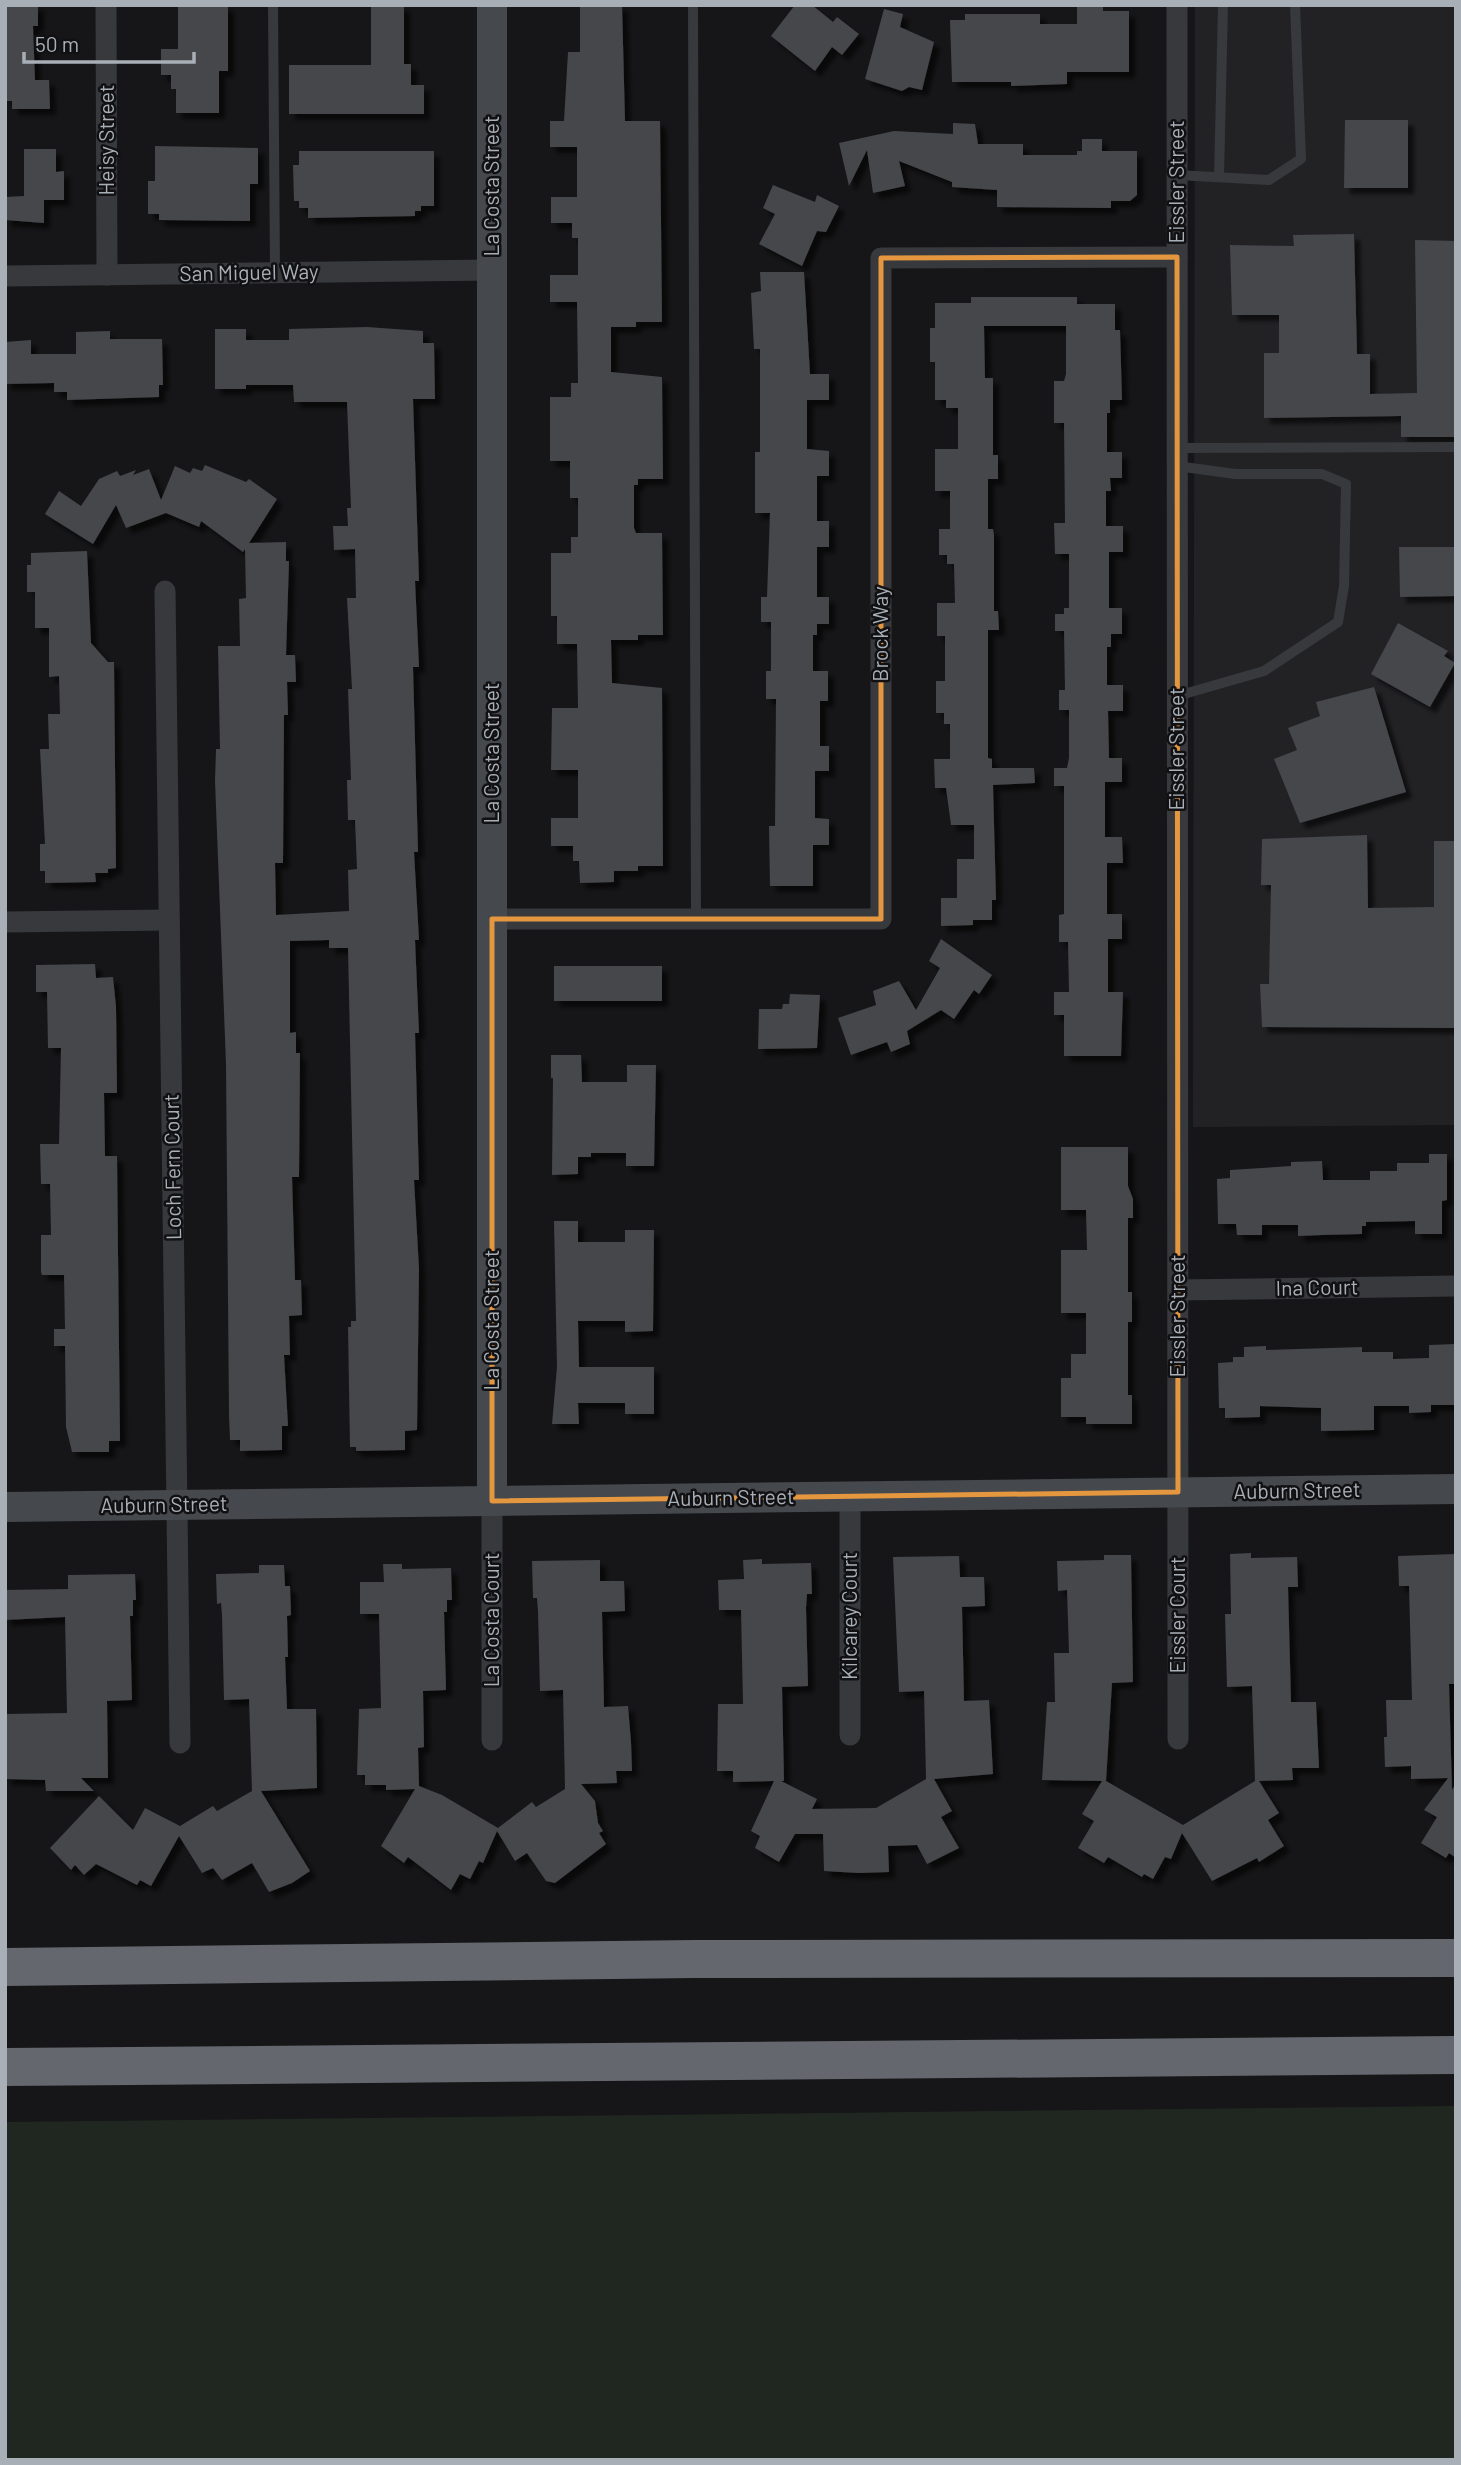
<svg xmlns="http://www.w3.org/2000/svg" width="1461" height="2465" viewBox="0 0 1461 2465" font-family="Barlow,sans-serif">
  <defs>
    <filter id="shadow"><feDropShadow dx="6" dy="6" stdDeviation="2" flood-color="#0009"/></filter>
  </defs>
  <rect width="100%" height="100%" fill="#161618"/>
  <path fill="#222225" d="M1195,5H1456V1125L1193,1127Z"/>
  <path fill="#202720" d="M1456,2106V2460H5V2122Z"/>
  <g fill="#45464b" filter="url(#shadow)">
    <path d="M5,5H38V26H33L35,80H49L50,109H12V101H5Z"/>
    <path d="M178,5H228V71H219V113H176V89H171V75H161V49H178Z"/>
    <path d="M371,5H404V64H411V85H424V114H289V65H371Z"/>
    <path d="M580,5H622L625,121H660L662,322H636V327H611V372L662,377L663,479H638V485H634V528L636,533H662L663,635H638V640H611L612,683L662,688L663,866H638V871H614V882L580,883L579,861H573V846H551V818H578V770H551L552,708H578L577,644H557V616H551V553H571V537H578V498H570V461H550V397H571V383H578L577,302H550V275H578V238H572V223H551V197H577V147H550V121H564L568,52H580Z"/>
    <path d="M795,5H812L833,22L837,17L859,34L842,55L832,47L815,71L771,36Z"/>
    <path d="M1077,7H1103V11H1129V72H1067V84L1011,86V82H952L950,20H965V14H1040V24H1077Z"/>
    <path d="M884,9L903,14L900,27L934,42L922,90L909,87L902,91L865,79Z"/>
    <path d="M1345,120H1408V188H1344Z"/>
    <path d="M953,123L975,124L978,144H1023V155H1077V151H1082V139H1102V151H1137V195L1130,201H1111V208L997,207V190L952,187V182L899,161L905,186L873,193L867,150L849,186L839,143L894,131L953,134Z"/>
    <path d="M155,146L258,148V184H250V221L159,220V214H148V181H155Z"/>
    <path d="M24,149H56V172L64,171V200H44V223L5,220V197L24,196Z"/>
    <path d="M299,151H434V206H421V211H415V216L308,218V208H299V201H294L293,165H299Z"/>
    <path d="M773,185L815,202L817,195L839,206L826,232L817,231L802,266L759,244L775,214L763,208Z"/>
    <path d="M1354,234L1357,354H1370V394L1417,393L1415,240L1456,241V437H1401V416L1264,418V353H1279V315H1232L1230,245L1294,246L1293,235Z"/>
    <path d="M760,272H804L810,374H829V400H807V449L829,451V476H817V521H829V547H817V597H829V624H817V635H813V671H828V701H820V746H829V771H815V818L829,819V845H813V886H770L769,826H775L776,699H766V671H771V622H761V597H767L770,513H755V452H760V349H754L751,293L761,291Z"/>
    <path d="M971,297H1077V304H1115V330H1120L1122,400H1110V413H1107V452H1122V478H1110L1111,491H1106V526H1123V552H1109V608H1122V634H1111V647H1107V685H1123V711H1108L1109,758H1122V782H1105V837H1122L1123,863H1107V914H1122V939H1108V992H1123L1121,1056H1064V1015H1054V992H1069L1068,942H1059V915L1064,914V786H1054V768H1067L1069,758V710H1059V690H1065L1064,631H1055V614H1064V608H1069V554H1055L1054,523H1065L1064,423H1054V381H1064L1066,374V326H984L985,378H993V455H998V479H988V529H993L994,535V611H998L999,630H988V758L992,759V768H1034L1035,783L993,785L996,900H992V920H973V925L941,926V898H957V859H974V825H951L946,788H935L934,759H950V724H944V713H936V681H945V636H937V603H955L954,564H947V555H939V529H950V491H935V449H958V408H946V400H935V362H930V328H935V303H971Z"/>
    <path d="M367,327L423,331V343H434L435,399H413L419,581H415L419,667H413L418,852H414L419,940H415L419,1033H415L419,1180H414L419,1269L417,1430L405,1431V1450L356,1451V1447H350L348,1327H351V1321H356L348,948H329V940L290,941V1033L296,1032V1053H300L299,1177H292L295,1280H301L302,1315L289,1316L290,1355H284L288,1426H282V1450L240,1451V1440H230L229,1415L226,1064L215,781L216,749H220L218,646H240L239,599L246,598L245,549L243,552L201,521L199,527L166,513L126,528L116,505L93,544L45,514L59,491L81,506L99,479L117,471L120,476L136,470L133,475L149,469L161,500L175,466L190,473L193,468L202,471L205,465L246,482L249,479L277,499L249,543L286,542V561H289L286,655H295L296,682H287L288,715H284L283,863H275L276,915L349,911L348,870L357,869L355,820H348L347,780H351L348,689H352L347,598H356L355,549L334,550L333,526H348L347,508H351L347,402H294L293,385H246V389H215V329H246V340H289V329Z"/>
    <path d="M110,331V339H162L163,385H159V397L67,400V392H54V383L5,384V342L31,340V354H76V332Z"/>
    <path d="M1399,547H1456V596L1400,597Z"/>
    <path d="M87,551L91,643L108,662H114L116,868L108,869V873H95L96,882L45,883V871H40V844H45L40,749H49L48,714H60L59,676L49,677V628H35V592H27V565H31V553Z"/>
    <path d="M1398,623L1448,651L1444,656L1455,663L1430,707L1371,674Z"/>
    <path d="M1374,687L1406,792L1300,823L1274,759L1297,750L1288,728L1320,716L1316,702Z"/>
    <path d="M1367,835L1368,908L1434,907V841H1456V1028L1262,1027L1260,984H1269L1271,885H1261L1262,839Z"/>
    <path d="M941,939L992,975L979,994L974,990L954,1019L941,1010L907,1031L910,1044L891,1052L887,1042L851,1055L838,1018L876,1005L873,991L899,981L916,1010L940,968L929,961Z"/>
    <path d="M95,964L96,978L113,977L116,1007L117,1093H104L105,1156H117L120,1441H109V1452H72L66,1427L65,1346H54V1329H65L64,1275H42L41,1272V1235H51L50,1184H41L40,1144H59L61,1048H48L47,992H36V965Z"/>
    <rect x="554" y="966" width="108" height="35"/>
    <path d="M790,994L820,995L817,1048L758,1049L759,1009H782L783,1004H789Z"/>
    <path d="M551,1055H581L582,1082H627V1065H656L654,1166H626V1153H591V1157H578V1174L552,1175L553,1078H551Z"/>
    <path d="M1061,1147H1128V1186L1133,1199V1218H1128V1292H1132V1322H1128V1395H1132V1424H1086V1417H1061V1378H1071V1354H1086V1313H1061V1250H1087L1086,1210H1061Z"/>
    <path d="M1429,1154H1447V1200L1442,1201V1234H1415V1221L1366,1222V1226H1362V1234L1322,1235L1298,1236V1225H1262V1235H1237L1236,1224H1218L1217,1179L1230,1178V1170L1291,1166V1162L1322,1161L1323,1180H1370V1171H1397V1163H1429Z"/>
    <path d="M554,1221H578V1242H625V1230H654L653,1331L625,1332V1321H578L579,1367H654V1414H625V1403H578L579,1424H552L557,1367Z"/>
    <path d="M1455,1344L1456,1405H1431V1412L1409,1413V1406H1374V1430L1321,1431V1408L1260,1406V1417L1225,1418V1408H1219L1218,1363L1233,1362V1357H1244V1347L1266,1346V1350L1362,1347V1352H1393V1359L1429,1358V1345Z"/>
    <path d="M1251,1553V1558L1297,1557L1298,1587H1288L1291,1702H1316L1319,1768H1292L1293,1780L1259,1781L1279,1813L1268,1820L1284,1846L1259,1862L1257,1858L1212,1881L1182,1833L1171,1859L1165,1857L1153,1879L1144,1874L1142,1877L1108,1857L1104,1863L1078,1848L1094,1821L1082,1814L1102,1781L1042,1780L1047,1702H1055L1054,1653H1069L1067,1590L1058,1591L1057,1561L1104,1560V1555H1131L1133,1682L1112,1683L1106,1781L1183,1825L1255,1781L1252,1686L1227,1687L1225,1614H1231L1230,1554Z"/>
    <path d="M1456,1554V1684H1449L1452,1790L1456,1783V1858L1449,1853L1446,1858L1421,1843L1437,1817L1424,1810L1448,1778L1411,1779V1766L1385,1767L1384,1737H1387L1386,1700H1412L1409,1586H1399L1398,1556Z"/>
    <path d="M959,1556L960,1577H984L985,1606L962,1607L964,1701L989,1700L993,1774L934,1779L952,1811L941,1817L959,1848L927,1864L917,1845L888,1846L889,1872L859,1873L824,1871L823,1834H795L779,1862L755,1848L760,1836L751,1831L774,1781L733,1782V1771H717L718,1704H743L741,1610H719L718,1580L744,1579L743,1560L762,1559V1564L811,1563L812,1594H807L806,1608L808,1686L782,1687L784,1781H781L817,1799L812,1809L876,1808L926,1779L924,1691L899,1692L893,1557Z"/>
    <path d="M600,1560V1581H624L625,1611L602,1612L604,1707L628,1706L631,1742L632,1771H616L617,1783L581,1784L595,1801L598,1823L603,1831L599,1833L606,1844L555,1883L546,1881L527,1853L515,1861L497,1831L483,1863L479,1861L470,1879L460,1874L451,1890L408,1857L404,1863L381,1846L415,1789L386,1790V1785H365V1775H357L359,1709L381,1708L379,1614H360V1582H384L383,1564H402V1569L451,1568L452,1600H447V1612H444L446,1690L423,1691L424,1747L418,1748L419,1786L442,1795L498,1828L532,1802L536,1807L565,1789L563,1690L540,1691L538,1611L537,1598H533L532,1561Z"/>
    <path d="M259,1565H284L285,1586H290L291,1615L287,1616L288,1657H285L287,1709H316L317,1788L261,1791L310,1871L292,1883L269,1892L252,1863L222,1880L213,1868L202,1873L179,1836L151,1886L140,1880L137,1885L96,1864L84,1875L75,1865L71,1870L50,1848L99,1796L133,1830L145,1808L180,1826L213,1806L217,1811L252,1791L249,1699L224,1700L222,1615L221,1603L217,1604L216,1574L259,1573Z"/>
    <path d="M135,1574L136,1600H133V1616H130L132,1700L107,1701L108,1778H81L94,1791H46L45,1780L5,1779V1714L67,1713L65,1617L5,1620V1590L68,1589V1575Z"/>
  </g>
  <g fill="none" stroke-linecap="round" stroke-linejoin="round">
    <g stroke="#37393c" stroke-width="10">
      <path d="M273,5L275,272"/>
      <path d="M693,5L696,919"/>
      <path d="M1177,175L1269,180L1301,159L1295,5"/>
      <path d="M1219,177L1223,5"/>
      <path d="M1177,448L1456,447"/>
      <path d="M1177,466L1235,474H1322L1346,484L1344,586L1338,622L1264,671L1177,696"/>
    </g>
    <g stroke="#37393c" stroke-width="21">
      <path d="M106,5L107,275"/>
      <path d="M1177,5L1178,1739"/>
      <path d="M5,276L492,270"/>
      <path d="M165,591L180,1743"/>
      <path d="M492,919H881V258L1177,257"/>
      <path d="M5,922L169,920"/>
      <path d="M1178,1290L1456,1286"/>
      <path d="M850,1497V1735"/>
      <path d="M492,1501V1740"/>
    </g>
    <g stroke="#45484c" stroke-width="30">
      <path d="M492,5V1501"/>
      <path d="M5,1507L1456,1489"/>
    </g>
    <g stroke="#64676d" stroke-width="38">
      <path d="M5,1967L695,1959L1456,1958"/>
      <path d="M5,2067L1456,2055"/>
    </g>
  </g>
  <path fill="none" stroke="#e59740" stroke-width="5" stroke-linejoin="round" d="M1177,257L1178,1492L492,1501V919H881V258Z"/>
  <g text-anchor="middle" stroke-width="5" stroke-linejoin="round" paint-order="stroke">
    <g font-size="21" fill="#a9afb7" stroke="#111113">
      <text transform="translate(107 140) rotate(-90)" y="7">Heisy Street</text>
      <text transform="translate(1177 182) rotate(-90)" y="7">Eissler Street</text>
      <text transform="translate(492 186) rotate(-90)" y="7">La Costa Street</text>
      <text transform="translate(249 273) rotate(-1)" y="7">San Miguel Way</text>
      <text transform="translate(881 634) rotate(-90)" y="7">Brock Way</text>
      <text transform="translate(1177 749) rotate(-90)" y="7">Eissler Street</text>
      <text transform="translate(492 753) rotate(-90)" y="7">La Costa Street</text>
      <text transform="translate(173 1167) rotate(-91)" y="7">Loch Fern Court</text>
      <text transform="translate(1317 1288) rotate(-1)" y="7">Ina Court</text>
      <text transform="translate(1178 1316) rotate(-90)" y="7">Eissler Street</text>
      <text transform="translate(492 1320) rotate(-90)" y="7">La Costa Street</text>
      <text transform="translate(1297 1491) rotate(-1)" y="7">Auburn Street</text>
      <text transform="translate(731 1498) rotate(-1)" y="7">Auburn Street</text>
      <text transform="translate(164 1505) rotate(-1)" y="7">Auburn Street</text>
      <text transform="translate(1178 1615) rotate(-90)" y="7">Eissler Court</text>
      <text transform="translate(850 1616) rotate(-90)" y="7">Kilcarey Court</text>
      <text transform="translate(492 1620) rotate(-90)" y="7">La Costa Court</text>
    </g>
  </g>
  <rect width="1461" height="2465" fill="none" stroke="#a9afb7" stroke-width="14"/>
  <path d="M24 52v10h170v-10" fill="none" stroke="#a9afb7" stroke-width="3.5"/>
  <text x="35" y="52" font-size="21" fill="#a9afb7" stroke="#111113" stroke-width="5" paint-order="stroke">50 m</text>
</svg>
